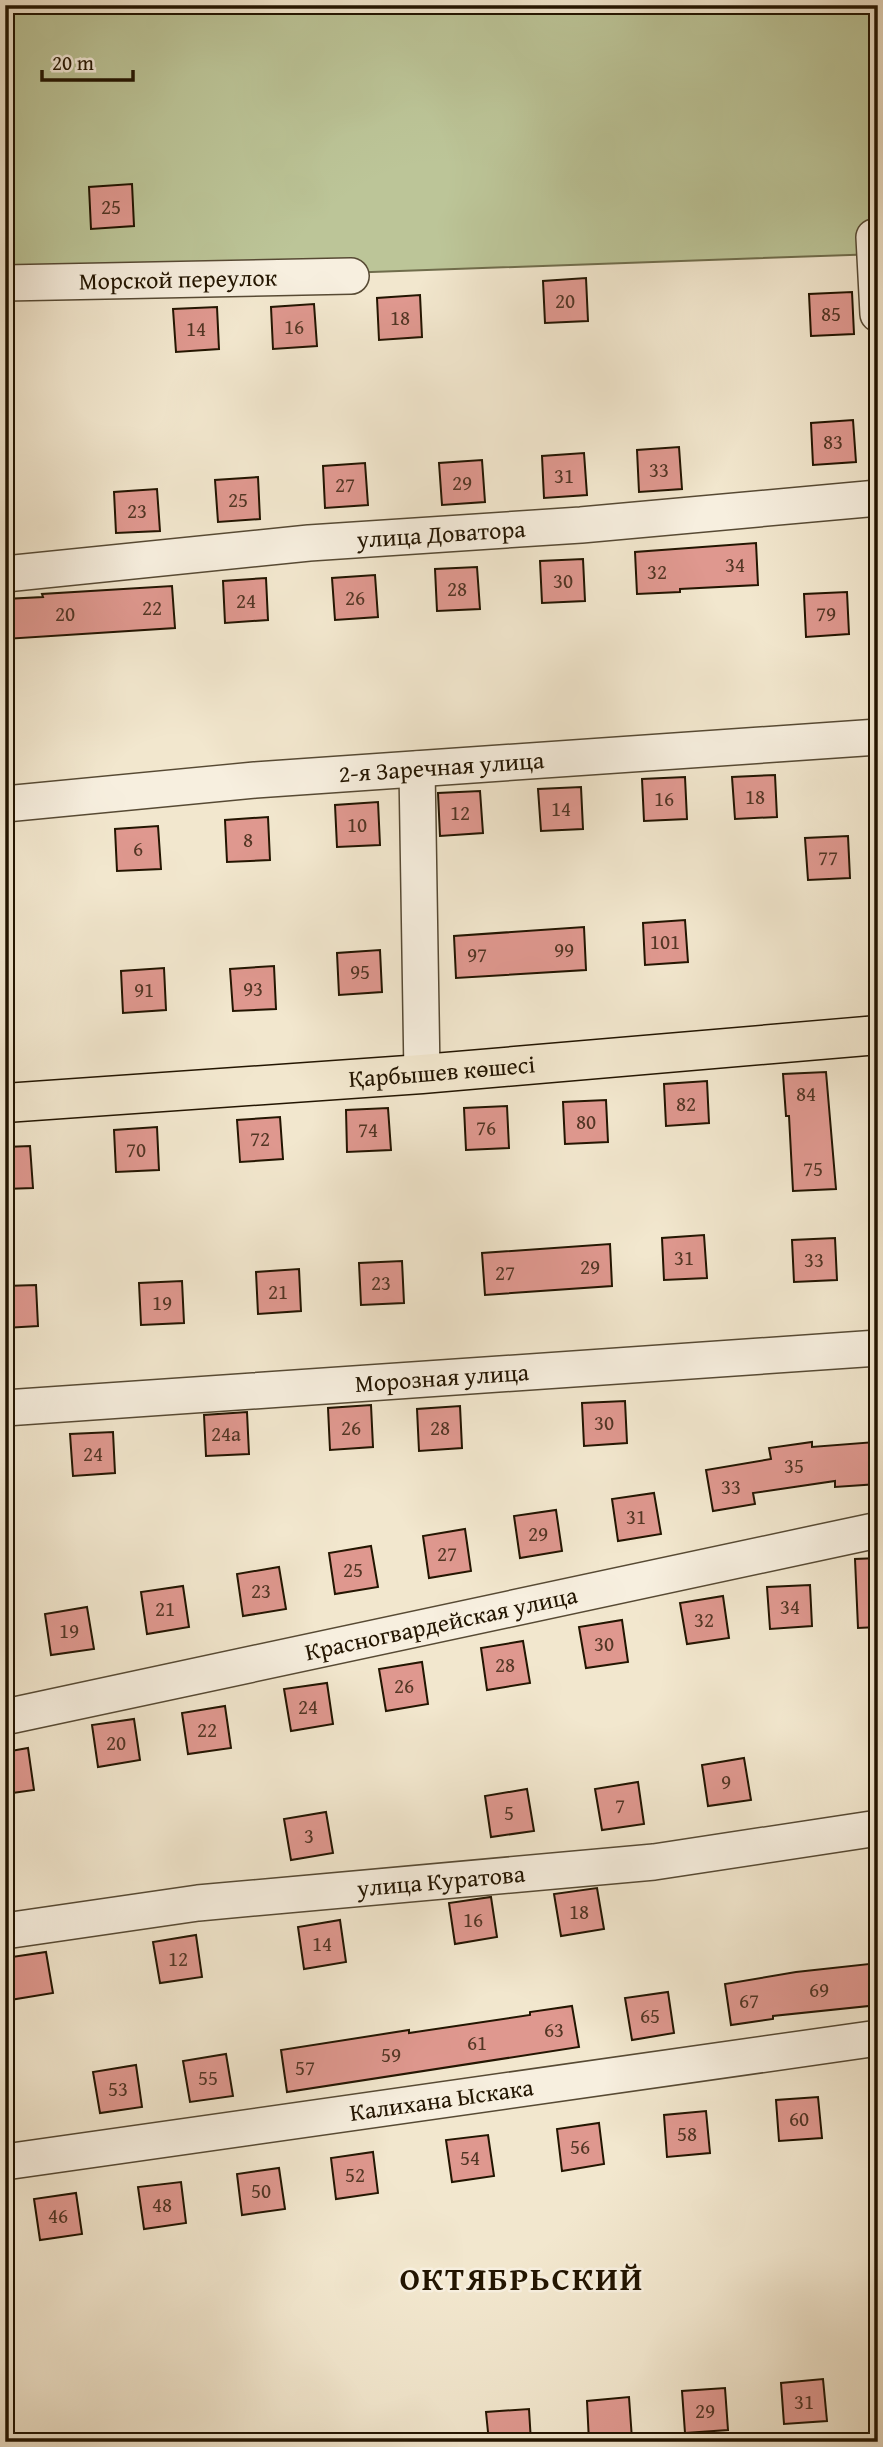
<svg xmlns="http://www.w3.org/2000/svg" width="883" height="2447" viewBox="0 0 883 2447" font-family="'Gentium Book Plus',serif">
  <rect width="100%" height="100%" fill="#f2e7ce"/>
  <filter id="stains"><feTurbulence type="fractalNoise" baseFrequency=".00286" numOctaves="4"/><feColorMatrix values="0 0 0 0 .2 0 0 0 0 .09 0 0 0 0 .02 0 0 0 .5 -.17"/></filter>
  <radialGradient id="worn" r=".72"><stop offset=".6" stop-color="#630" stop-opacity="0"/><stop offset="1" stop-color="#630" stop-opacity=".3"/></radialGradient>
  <path fill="#bcc598" stroke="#706d4c" stroke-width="2" d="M5,5H878V254L5,285Z"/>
  <g fill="#df988f" stroke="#231501" stroke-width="2">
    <path d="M132,184L134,226L91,229L89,187Z"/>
    <path d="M586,278L588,321L545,323L543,281Z"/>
    <path d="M852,292L854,334L811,336L809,294Z"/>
    <path d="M420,295L422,337L379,340L377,298Z"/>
    <path d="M314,304L317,346L273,349L271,307Z"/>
    <path d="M217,307L219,349L176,352L173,309Z"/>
    <path d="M853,420L856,462L813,465L811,423Z"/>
    <path d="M679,447L682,489L639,492L637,450Z"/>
    <path d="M584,453L587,495L544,498L542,456Z"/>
    <path d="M482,460L485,502L442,505L439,463Z"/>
    <path d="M365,463L368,505L325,508L323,466Z"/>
    <path d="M258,477L260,519L218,522L215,480Z"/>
    <path d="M157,489L160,531L116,533L114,492Z"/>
    <path d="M756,543L758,585L680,589V592L637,594L635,552Z"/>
    <path d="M583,559L585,601L542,603L540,561Z"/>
    <path d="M477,567L480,609L437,611L435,569Z"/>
    <path d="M375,575L378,617L335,620L332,578Z"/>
    <path d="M266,578L268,620L225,623L223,581Z"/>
    <path d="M172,586L175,628L5,639V599L43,597L42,594Z"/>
    <path d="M847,592L849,634L806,637L804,594Z"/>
    <path d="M775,775L777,817L735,819L732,777Z"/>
    <path d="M685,777L687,819L644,821L642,779Z"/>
    <path d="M581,787L583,829L541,831L538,789Z"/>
    <path d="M480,791L483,833L440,836L438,793Z"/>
    <path d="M378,802L380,845L337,847L335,805Z"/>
    <path d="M268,817L270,860L227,862L225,820Z"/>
    <path d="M158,826L161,869L117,871L115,829Z"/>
    <path d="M848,836L850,878L808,880L805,838Z"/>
    <path d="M685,920L688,962L645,965L643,923Z"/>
    <path d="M584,927L586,970L456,978L454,936Z"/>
    <path d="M380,950L382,992L339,995L337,953Z"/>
    <path d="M274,966L276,1009L233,1011L230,969Z"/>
    <path d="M164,968L166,1010L123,1013L121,971Z"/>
    <path d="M826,1072L836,1189L793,1191L789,1116H786L783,1074Z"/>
    <path d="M707,1081L709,1123L666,1126L664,1084Z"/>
    <path d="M606,1100L608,1142L565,1144L563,1102Z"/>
    <path d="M507,1106L509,1148L466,1150L464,1108Z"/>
    <path d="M388,1108L391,1150L347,1152L346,1110Z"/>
    <path d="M280,1117L283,1159L240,1162L237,1120Z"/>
    <path d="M157,1127L159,1170L116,1172L114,1130Z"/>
    <path d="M30,1146L33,1188L5,1189V1147Z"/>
    <path d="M704,1235L707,1278L664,1280L662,1238Z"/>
    <path d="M835,1238L837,1280L794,1282L792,1240Z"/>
    <path d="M610,1244L612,1286L485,1295L482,1253Z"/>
    <path d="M402,1261L404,1303L361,1305L359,1263Z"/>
    <path d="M299,1269L301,1311L258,1314L256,1272Z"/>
    <path d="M182,1281L184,1323L141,1325L139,1283Z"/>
    <path d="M36,1285L38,1326L5,1328V1286Z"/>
    <path d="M625,1401L627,1443L584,1446L582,1403Z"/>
    <path d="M371,1405L373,1447L330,1450L328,1408Z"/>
    <path d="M460,1406L462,1448L419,1451L417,1409Z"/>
    <path d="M247,1412L249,1454L206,1456L204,1415Z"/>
    <path d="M113,1432L115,1473L73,1476L70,1434Z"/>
    <path d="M812,1442V1447L875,1442L878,1484L835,1487V1481L753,1493L755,1504L713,1511L706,1470L771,1459L769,1448Z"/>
    <path d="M654,1493L661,1534L618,1541L612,1499Z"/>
    <path d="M556,1510L562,1551L520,1558L514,1516Z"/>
    <path d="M465,1529L471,1571L429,1578L423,1536Z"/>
    <path d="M371,1546L378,1587L335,1594L329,1553Z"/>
    <path d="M878,1558V1627L858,1628L855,1559Z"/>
    <path d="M279,1567L286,1609L243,1616L237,1574Z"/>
    <path d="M810,1585L812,1626L770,1629L767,1587Z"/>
    <path d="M183,1586L189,1627L147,1634L141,1592Z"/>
    <path d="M723,1596L729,1638L687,1644L680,1603Z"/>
    <path d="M87,1607L94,1649L51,1655L45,1614Z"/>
    <path d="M622,1620L628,1662L586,1668L579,1627Z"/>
    <path d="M523,1641L530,1683L487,1690L481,1648Z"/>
    <path d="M422,1662L428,1704L386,1711L379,1669Z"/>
    <path d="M327,1683L333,1724L291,1731L284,1689Z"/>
    <path d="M225,1706L231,1748L188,1754L182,1713Z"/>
    <path d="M134,1719L140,1760L98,1767L92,1725Z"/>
    <path d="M28,1748L34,1790L5,1794V1752Z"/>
    <path d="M744,1758L751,1800L708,1806L702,1765Z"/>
    <path d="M638,1782L644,1824L602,1830L595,1789Z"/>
    <path d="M527,1789L534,1831L491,1837L485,1796Z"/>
    <path d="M326,1812L333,1853L291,1860L284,1819Z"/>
    <path d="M597,1888L604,1929L561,1936L554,1894Z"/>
    <path d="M491,1897L497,1937L455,1944L449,1903Z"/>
    <path d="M340,1920L346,1962L304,1969L298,1927Z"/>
    <path d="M196,1935L202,1977L160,1983L153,1942Z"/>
    <path d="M46,1952L53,1993L10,2000L5,1958Z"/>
    <path d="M878,1963V2005L773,2016V2019L731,2025L725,1984L796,1972Z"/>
    <path d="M668,1992L674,2033L632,2040L625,1998Z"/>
    <path d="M572,2006L579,2047L287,2092L281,2050L409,2030V2033L530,2015V2012Z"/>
    <path d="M226,2054L233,2096L190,2102L183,2061Z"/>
    <path d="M136,2065L142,2107L100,2113L93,2072Z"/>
    <path d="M818,2097L822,2138L779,2141L776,2100Z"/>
    <path d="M706,2111L710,2153L667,2157L664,2115Z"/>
    <path d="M599,2123L604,2164L562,2171L557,2129Z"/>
    <path d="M488,2135L494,2176L452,2182L446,2140Z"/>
    <path d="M373,2152L378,2193L336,2199L331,2158Z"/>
    <path d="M279,2168L285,2209L242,2215L237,2174Z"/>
    <path d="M181,2182L186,2223L144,2229L138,2187Z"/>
    <path d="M76,2193L82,2234L40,2240L34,2199Z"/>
    <path d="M823,2379L827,2421L784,2424L781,2383Z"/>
    <path d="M725,2388L728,2430L685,2433L682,2391Z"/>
    <path d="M629,2397L632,2439L589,2442L587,2401Z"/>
    <path d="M529,2409L531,2442H489L486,2412Z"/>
  </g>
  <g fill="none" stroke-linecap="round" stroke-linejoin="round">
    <g stroke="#574a34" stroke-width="38">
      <g id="minor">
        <path d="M874,237L878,314"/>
        <path id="s1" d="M5,283L351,276"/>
        <path id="s2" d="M5,574L309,543L581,525L878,498"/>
        <path d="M417,769L422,1074"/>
        <path id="s3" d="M5,804L255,780L878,737"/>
        <path id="s4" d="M5,1408L878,1348"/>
        <path id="s5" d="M5,1717L878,1530"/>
        <path id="s6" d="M5,1931L198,1903L654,1862L878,1828"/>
        <path id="s7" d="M5,2162L878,2038"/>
      </g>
    </g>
    <g stroke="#231501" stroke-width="41">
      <g id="major">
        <path id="s8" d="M5,1103L422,1074L878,1035"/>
      </g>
    </g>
    <use href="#minor" stroke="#f7efdf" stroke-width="35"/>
    <use href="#major" stroke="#f2e7ce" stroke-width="38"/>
  </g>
  <g text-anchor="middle" stroke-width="5" stroke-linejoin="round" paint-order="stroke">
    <g font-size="21" fill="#523624">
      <text x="111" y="214">25</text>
      <text x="565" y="308">20</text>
      <text x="831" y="321">85</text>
      <text x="400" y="325">18</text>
      <text x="294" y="334">16</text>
      <text x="196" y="336">14</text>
      <text x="833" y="449">83</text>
      <text x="659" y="477">33</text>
      <text x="564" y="483">31</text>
      <text x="462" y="490">29</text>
      <text x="345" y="492">27</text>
      <text x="238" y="507">25</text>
      <text x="137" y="518">23</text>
      <text x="735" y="572">34</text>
      <text x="657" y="579">32</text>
      <text x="563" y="588">30</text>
      <text x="457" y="596">28</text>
      <text x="355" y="605">26</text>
      <text x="246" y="608">24</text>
      <text x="152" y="615">22</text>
      <text x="65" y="621">20</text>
      <text x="826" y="621">79</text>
      <text x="755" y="804">18</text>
      <text x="664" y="806">16</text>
      <text x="561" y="816">14</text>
      <text x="460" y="820">12</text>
      <text x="357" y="832">10</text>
      <text x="248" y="847">8</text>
      <text x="138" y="856">6</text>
      <text x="828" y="865">77</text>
      <text x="665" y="949">101</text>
      <text x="564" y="957">99</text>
      <text x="477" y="962">97</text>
      <text x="360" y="979">95</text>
      <text x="253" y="996">93</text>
      <text x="144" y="997">91</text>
      <text x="806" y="1101">84</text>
      <text x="686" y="1111">82</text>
      <text x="586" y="1129">80</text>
      <text x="486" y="1135">76</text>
      <text x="368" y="1137">74</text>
      <text x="260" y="1146">72</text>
      <text x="136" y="1157">70</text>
      <text x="813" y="1176">75</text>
      <text x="684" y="1265">31</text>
      <text x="814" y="1267">33</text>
      <text x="590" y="1274">29</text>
      <text x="505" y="1280">27</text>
      <text x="381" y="1290">23</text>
      <text x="278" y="1299">21</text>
      <text x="162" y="1310">19</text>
      <text x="604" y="1430">30</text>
      <text x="351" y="1435">26</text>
      <text x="440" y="1435">28</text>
      <text x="226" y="1441">24а</text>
      <text x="93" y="1461">24</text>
      <text x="794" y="1473">35</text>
      <text x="731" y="1494">33</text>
      <text x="636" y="1524">31</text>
      <text x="538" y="1541">29</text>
      <text x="447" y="1561">27</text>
      <text x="353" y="1577">25</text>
      <text x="261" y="1598">23</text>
      <text x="790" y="1614">34</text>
      <text x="165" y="1616">21</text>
      <text x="704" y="1627">32</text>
      <text x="69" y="1638">19</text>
      <text x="604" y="1651">30</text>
      <text x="505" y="1672">28</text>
      <text x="404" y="1693">26</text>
      <text x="308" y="1714">24</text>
      <text x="207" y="1737">22</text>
      <text x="116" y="1750">20</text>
      <text x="726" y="1789">9</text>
      <text x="620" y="1813">7</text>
      <text x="509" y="1820">5</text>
      <text x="309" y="1843">3</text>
      <text x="579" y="1919">18</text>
      <text x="473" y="1927">16</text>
      <text x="322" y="1951">14</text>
      <text x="178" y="1966">12</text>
      <text x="819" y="1997">69</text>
      <text x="749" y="2008">67</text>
      <text x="650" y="2023">65</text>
      <text x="554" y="2037">63</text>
      <text x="477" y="2050">61</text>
      <text x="391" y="2062">59</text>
      <text x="305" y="2075">57</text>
      <text x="208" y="2085">55</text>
      <text x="118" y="2096">53</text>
      <text x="799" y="2126">60</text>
      <text x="687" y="2141">58</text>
      <text x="580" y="2154">56</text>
      <text x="470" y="2165">54</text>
      <text x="355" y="2182">52</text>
      <text x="261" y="2198">50</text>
      <text x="162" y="2212">48</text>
      <text x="58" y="2223">46</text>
      <text x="804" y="2409">31</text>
      <text x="705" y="2418">29</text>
    </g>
    <g font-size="24" fill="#231501" stroke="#f7efdf">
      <text dy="8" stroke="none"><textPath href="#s1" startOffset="173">Морской переулок</textPath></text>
      <text dy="8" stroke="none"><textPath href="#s2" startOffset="438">улица Доватора</textPath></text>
      <text dy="8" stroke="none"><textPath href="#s3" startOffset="438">2-я Заречная улица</textPath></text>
      <text dy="8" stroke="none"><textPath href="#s8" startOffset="438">Қарбышев көшесі</textPath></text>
      <text dy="8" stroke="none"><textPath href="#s4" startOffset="438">Морозная улица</textPath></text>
      <text dy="8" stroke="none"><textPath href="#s5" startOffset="446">Красногвардейская улица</textPath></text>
      <text dy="8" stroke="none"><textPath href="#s6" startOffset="439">улица Куратова</textPath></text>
      <text dy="8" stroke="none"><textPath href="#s7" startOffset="441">Калихана Ыскака</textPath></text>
    </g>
    <g font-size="32" font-weight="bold" letter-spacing="2" fill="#231501" stroke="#f7efdf">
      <text x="522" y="2290">ОКТЯБРЬСКИЙ</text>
    </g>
  </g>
  <rect width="883" height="2447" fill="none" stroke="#f2e7ce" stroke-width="28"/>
  <rect x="7" y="7" width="869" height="2433" fill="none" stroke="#231501" stroke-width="3.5"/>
  <rect x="14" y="14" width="855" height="2419" fill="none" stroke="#231501" stroke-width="2"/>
  <path d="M42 70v10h91v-10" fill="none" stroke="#231501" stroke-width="3.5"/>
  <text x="52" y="70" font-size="21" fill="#231501" stroke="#f7efdf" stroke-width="5" paint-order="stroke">20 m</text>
  <rect width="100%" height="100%" filter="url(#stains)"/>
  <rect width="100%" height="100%" fill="url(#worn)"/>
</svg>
